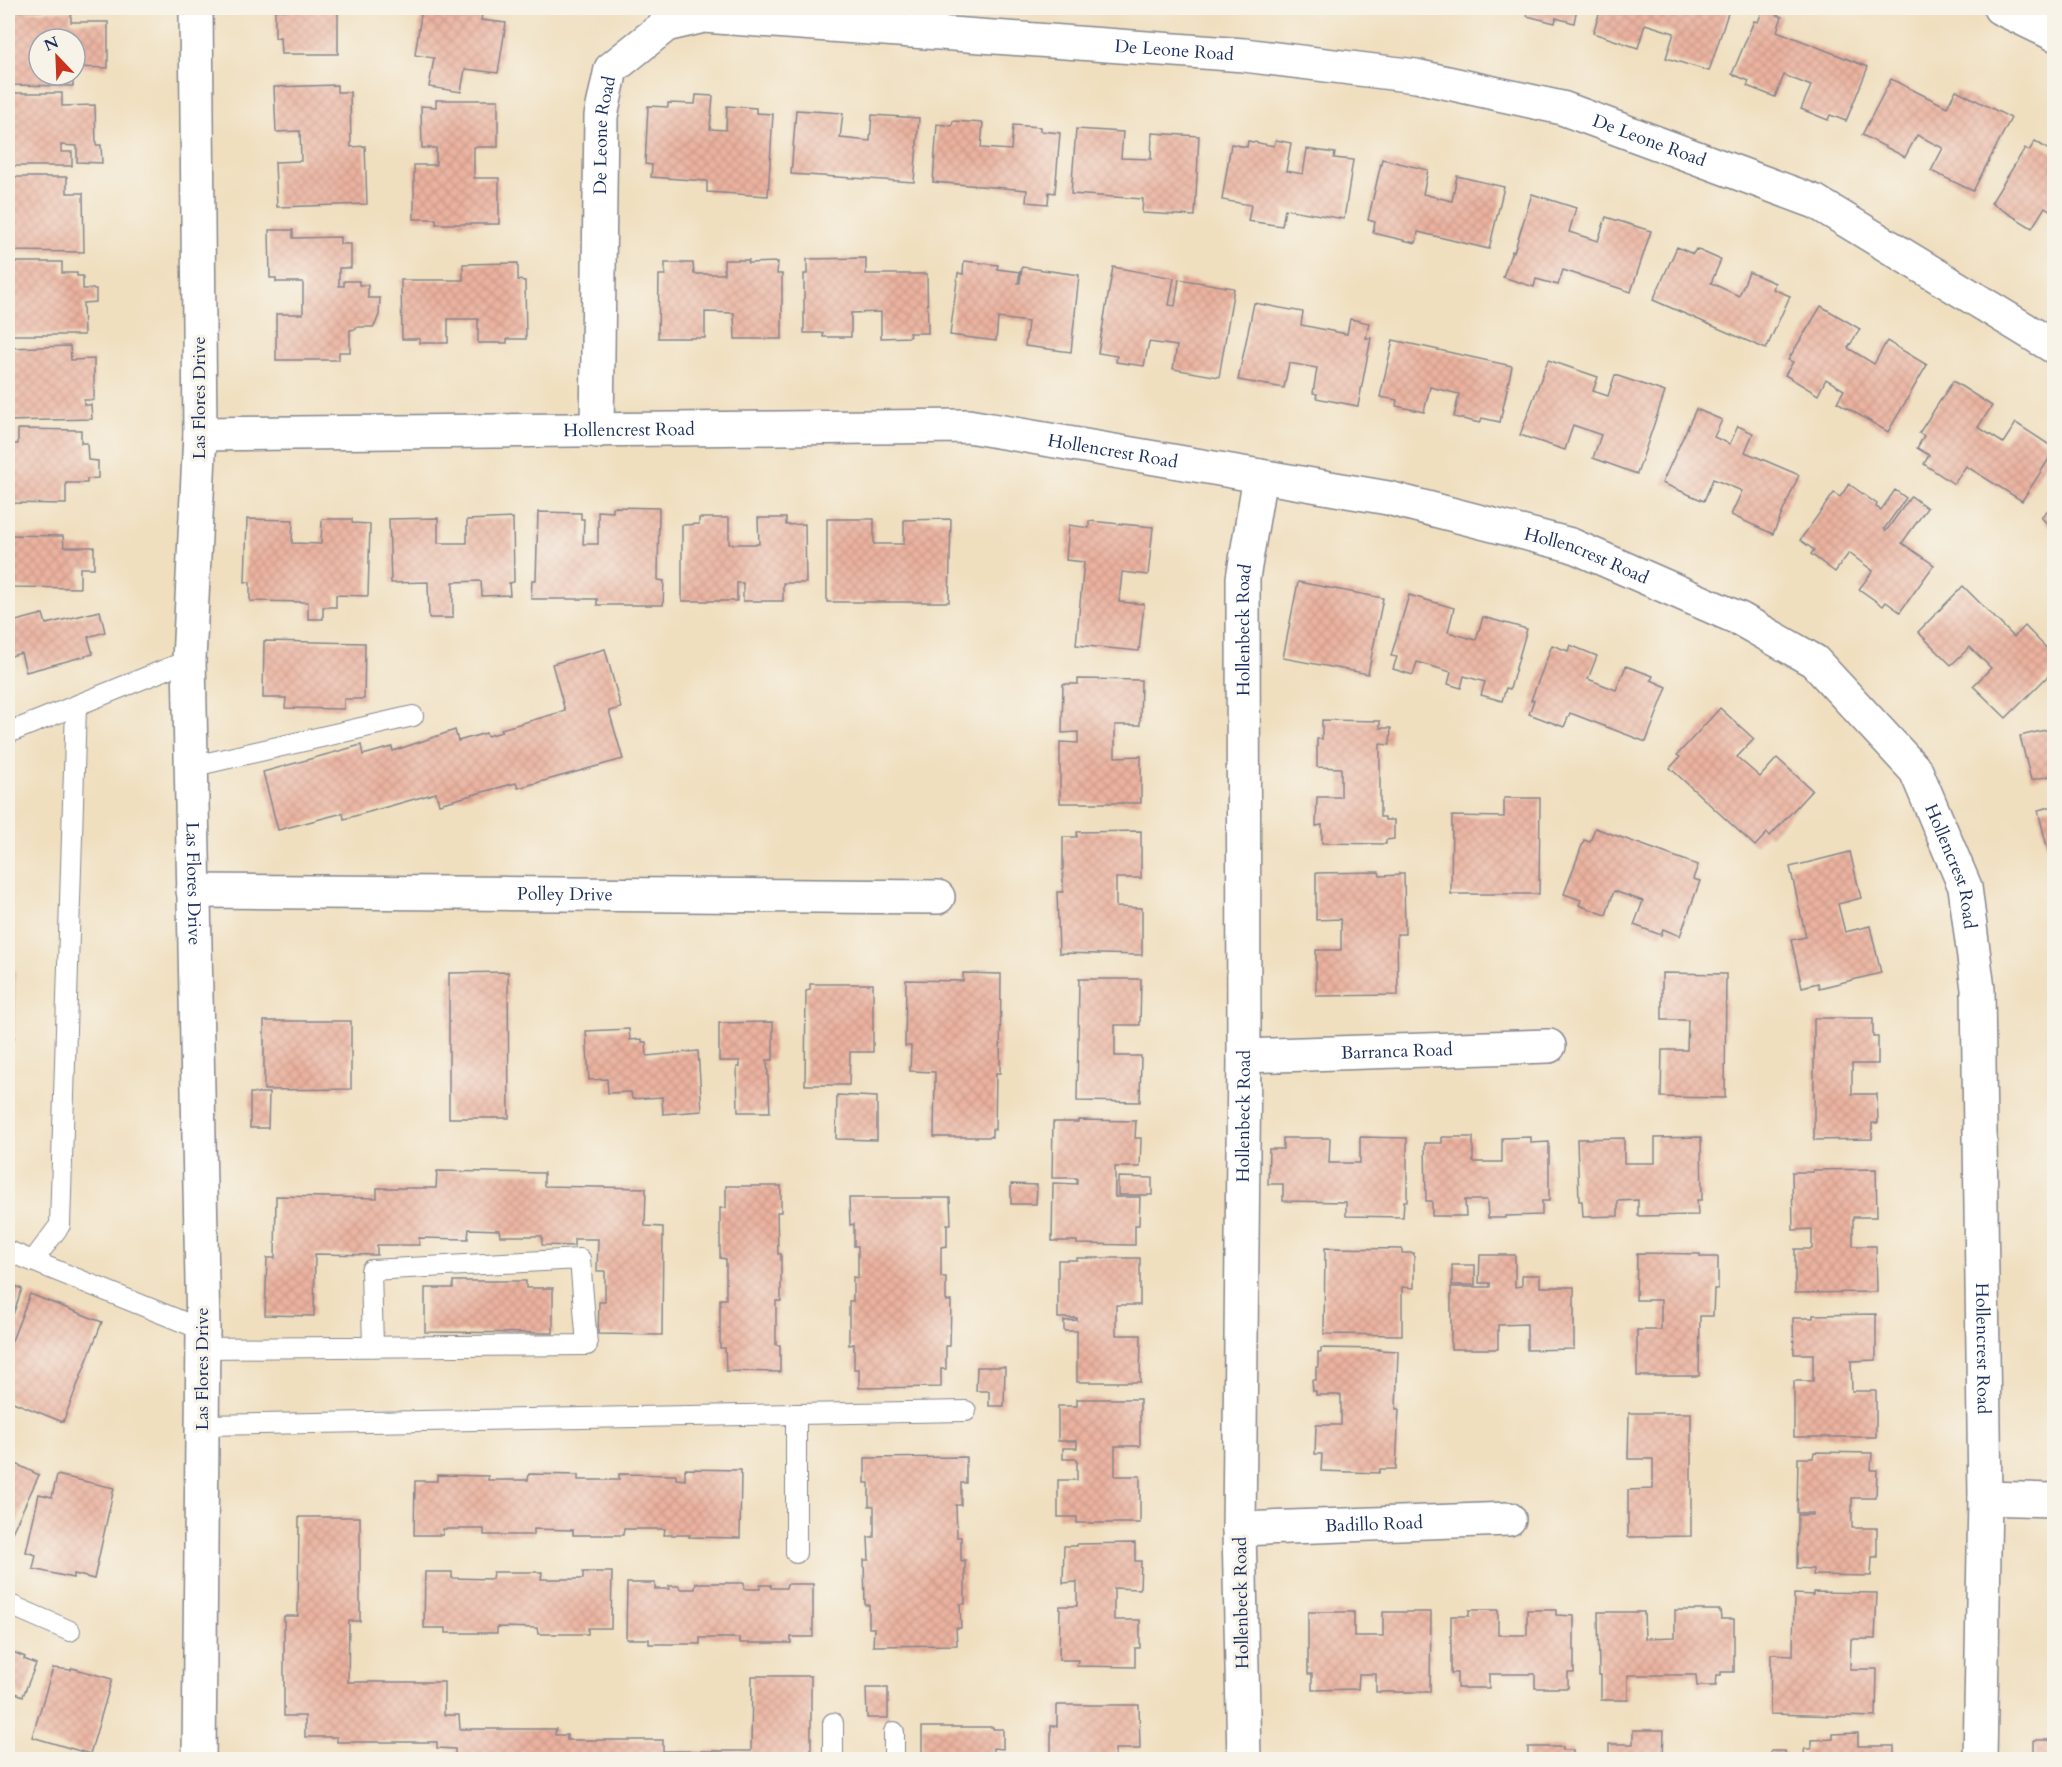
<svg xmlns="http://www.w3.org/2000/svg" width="2062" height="1767" viewBox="0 0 2062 1767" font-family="Cardo,serif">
  <defs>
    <pattern id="building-cross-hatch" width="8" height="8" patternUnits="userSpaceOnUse" patternTransform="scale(1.5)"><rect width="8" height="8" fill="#ebb29f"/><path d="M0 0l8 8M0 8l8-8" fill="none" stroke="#c9998b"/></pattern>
  </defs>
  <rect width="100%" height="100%" fill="#f7f3e8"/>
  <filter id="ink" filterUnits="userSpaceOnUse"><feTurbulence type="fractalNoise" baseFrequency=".0167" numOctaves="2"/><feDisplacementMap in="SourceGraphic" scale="12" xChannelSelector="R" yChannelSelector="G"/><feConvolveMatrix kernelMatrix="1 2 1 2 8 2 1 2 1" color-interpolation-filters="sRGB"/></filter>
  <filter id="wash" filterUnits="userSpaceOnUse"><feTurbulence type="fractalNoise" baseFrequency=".008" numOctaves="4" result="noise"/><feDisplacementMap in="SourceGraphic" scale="24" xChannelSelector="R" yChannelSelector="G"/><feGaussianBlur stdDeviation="1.35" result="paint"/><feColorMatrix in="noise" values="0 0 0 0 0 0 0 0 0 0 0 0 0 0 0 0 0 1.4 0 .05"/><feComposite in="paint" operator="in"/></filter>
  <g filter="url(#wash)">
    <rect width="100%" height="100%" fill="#f0dfbf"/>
    <g id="blocks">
      <g fill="url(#building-cross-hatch)">
        <path d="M301,8H338V54H281L280,37L275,38V10H301Z"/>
        <path d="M422,8H483L481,20L506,23L498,73L465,69L461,92L429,87L434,58L415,55Z"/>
        <path d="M1529,8H1577L1574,23L1556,18L1555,23L1527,16Z"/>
        <path d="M1601,8H1721L1729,10L1709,71L1666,58L1674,33L1645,24L1638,48L1593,33Z"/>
        <path d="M1763,9L1782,17L1777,31L1868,67L1846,121L1830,115L1828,120L1801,109L1811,86L1784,75L1775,97L1747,86L1749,81L1732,74L1754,21L1758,22Z"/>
        <path d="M8,11H71V22H108V68L75,67V39H39V75H73V86L8,85Z"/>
        <path d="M1891,79L1947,107L1956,90L2011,118L1973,191L1931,171L1943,148L1917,135L1905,157L1862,135Z"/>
        <path d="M337,85V92H350L351,147L365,146L367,204L277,207L275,162L301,161L300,131L276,132L274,87Z"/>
        <path d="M8,93H62V106L95,105L96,145H101L102,163L77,162V146L61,145V152H72V166H8Z"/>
        <path d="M696,95L713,96L710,129L726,130L727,106L756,108V113L773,114L768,196L707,192V181L651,177L652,165L645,164L648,106L668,107V103L695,104Z"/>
        <path d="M436,100H498V147H474V178H499V224H436V219H414V165H436V148H422L421,106L436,107Z"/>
        <path d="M796,110L843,113L840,138L870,141L872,115L919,118L914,182L791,174Z"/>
        <path d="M953,121L983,123L981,148L1011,150L1013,125L1040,127V131L1060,133L1055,193L1049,192L1048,204L1026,202L1027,190L933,182L937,124L952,126Z"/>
        <path d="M1076,129L1123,132L1121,158L1151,159L1152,133L1199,136L1195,216L1142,213L1143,199L1071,194Z"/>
        <path d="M1276,140L1291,143L1286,171L1303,174L1307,149L1335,153L1334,158L1353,160L1344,219L1285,209L1282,226L1248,221L1251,205L1222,200L1231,144L1247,147L1248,141L1274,146Z"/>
        <path d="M2035,141L2054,153V213L2045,207L2032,228L1991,203L2025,148L2029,151Z"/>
        <path d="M1382,159L1428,170L1423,194L1452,201L1457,176L1504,187L1489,249L1418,232L1416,243L1373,233L1375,222L1368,220Z"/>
        <path d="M11,177H67V193H83L84,252L8,251V191H11Z"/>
        <path d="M1532,194L1576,208L1569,232L1598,241L1606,217L1651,231L1631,292L1563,270L1558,285L1536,279L1534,287L1503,277L1512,251L1514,252Z"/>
        <path d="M269,230H293V238L340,237V244H351V268H339V286H344V281H359V285H368V298H380L379,315L374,327H356V329L350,330V352H339V360H276V314H303V282H276V278H270Z"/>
        <path d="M1677,247L1693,254L1696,249L1721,260L1711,283L1739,296L1749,272L1775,283L1773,289L1790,296L1766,349L1653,300Z"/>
        <path d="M866,258V274H927L928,333H909L910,337L881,338V312L851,313V337H823V333H804V274H807V259Z"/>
        <path d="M724,260H749L748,263L778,262L777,274H782V339H735L734,313L705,312V338H658L659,275H665V263H693L694,274H724Z"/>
        <path d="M964,261L998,265L997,269L1020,272L1018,283H1020L1022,267L1079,275L1071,352L1025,346L1028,322L998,318L996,341L950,335L958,273L963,274Z"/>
        <path d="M8,262H62V273H77V276H83V289H96V302L83,303L84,335H8Z"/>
        <path d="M518,263V280L525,281L526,339H507V343H478V319H448V343H420V339H402L401,280H463V264Z"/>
        <path d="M1113,267L1174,278L1169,305L1175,306L1179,279L1234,288L1219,377L1173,369L1177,346L1149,342L1144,366L1116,362L1117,356L1098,353Z"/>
        <path d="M1254,303L1303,312L1301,325L1347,334L1350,319L1369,323L1366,338H1371L1358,406L1316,398L1317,394L1313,393L1317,368L1289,363L1284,388L1238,380Z"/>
        <path d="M1821,306L1860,329L1848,348L1874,364L1887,341L1927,365L1888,432L1837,402L1844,390L1826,379L1818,395L1785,375L1793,362L1788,360Z"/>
        <path d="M1393,340L1512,366L1500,422L1482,418L1480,423L1454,417L1459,394L1430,387L1424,412L1396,406L1397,400L1380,397Z"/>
        <path d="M70,346L71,360L94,359V400H84V405H91L92,419L8,421V348Z"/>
        <path d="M1548,360L1598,377L1593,391L1608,396L1615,375L1665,392L1637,474L1593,458L1601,435L1573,425L1565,450L1520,435Z"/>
        <path d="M1953,381L1992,406L1978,427L2003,443L2016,423L2054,448V451L2022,501L1966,466L1954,484L1924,464L1929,455L1917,448L1924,436L1919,433Z"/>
        <path d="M1696,409L1722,420L1714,437L1730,444L1738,426L1753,433L1745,452L1799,475L1773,534L1731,515L1742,491L1713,479L1704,501L1662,483Z"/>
        <path d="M18,429L81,430V443H87L88,460L98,461V478L87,479V483H66V504L8,503V444H18Z"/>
        <path d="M1849,484L1877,504L1876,507L1881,510L1895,490L1906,498L1884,529L1886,531L1911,496L1927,508L1902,543L1934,565L1900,612L1886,602L1883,606L1859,589L1873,571L1849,553L1835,572L1811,554L1814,550L1800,540L1834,493L1840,497Z"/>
        <path d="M2054,504V531L2041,517Z"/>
        <path d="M613,507L659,508L658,580L664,581L663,605H597V599H531L532,580H536L538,512L581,513V519H584L583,544H598V511L613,512Z"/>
        <path d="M438,518V543H467V520L513,518L514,582L509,583L510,595L482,596L481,581L453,582V618H429L428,582L391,583L389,519Z"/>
        <path d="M699,518H729V544H759L758,518H786V525L805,524L806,583H783V601H743V583H737V601H682V525L699,524Z"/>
        <path d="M247,519L293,520L292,543L321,544L322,519H352V523L370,524L368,596L336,595V607H323V619H308V602L250,601V582H245Z"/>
        <path d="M827,519H874V544H904V520L951,519L949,602H827Z"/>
        <path d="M1089,521L1153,527L1148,575L1122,572L1119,602L1144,604L1139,651L1076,645L1084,562L1066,560L1069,525L1089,528Z"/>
        <path d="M8,535L63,536L64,547H94V568H80V588L12,587V568H8Z"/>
        <path d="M1298,582L1383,598L1368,674L1283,658Z"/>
        <path d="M1963,586L2014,637L2025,626L2054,656V670L2006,718L1973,686L1991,668L1970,647L1951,665L1918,632Z"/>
        <path d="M1409,595L1454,608L1448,632L1476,640L1483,617L1527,629L1510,689L1506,688L1502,701L1481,695L1485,682L1464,676L1461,688L1448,684L1451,672L1417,662L1413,675L1393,669L1397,657L1391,656Z"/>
        <path d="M100,611L105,632L88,637L93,654L26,672L21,653L8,657V623L43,614L46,624Z"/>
        <path d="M264,641L365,643L364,699H344V709L285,708L286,698H263Z"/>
        <path d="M1552,645L1568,651L1570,645L1597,656L1588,679L1616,690L1626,666L1653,676L1651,680L1667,687L1646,742L1570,713L1564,727L1529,714L1534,700H1531Z"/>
        <path d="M605,649L621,708L609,711L623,759L518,788L516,783L439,804L436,793L344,819L343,813L278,830L263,772L361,745L363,755L392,747L393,751L455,730L458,741L486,733L487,736L502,732L501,729L565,711L552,664Z"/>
        <path d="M1078,679L1141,680L1140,725H1115V757L1141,756V803H1060V742L1078,743V732L1062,733L1063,684H1078Z"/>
        <path d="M1720,708L1754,739L1737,757L1760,777L1777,758L1812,790L1770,836L1767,833L1755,846L1670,768L1680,757L1677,755Z"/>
        <path d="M1322,720L1380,721V728H1391L1390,745L1380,744V817H1385V820H1394V839L1386,840V844L1322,843V825L1316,826L1317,797H1341V768L1317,767V739H1322Z"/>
        <path d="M2054,728V775L2031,780L2020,736Z"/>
        <path d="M1504,798H1540L1539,894H1451L1452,816L1504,817Z"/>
        <path d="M2054,806V854L2049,855L2038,810Z"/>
        <path d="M1595,828L1698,865L1693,879L1700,881L1680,936L1663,929L1661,935L1634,925L1643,901L1614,891L1606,915L1579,905L1581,900L1564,894L1584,840L1590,842Z"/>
        <path d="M1141,831V878H1116V907L1142,908V955L1059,953L1057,892H1063V837H1077V832Z"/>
        <path d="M1850,852L1861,898L1838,904L1845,932L1870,926L1881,973L1819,988L1818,983L1802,987L1791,940L1806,937L1790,867Z"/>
        <path d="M1379,872L1380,876L1399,875V873H1404L1405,934H1397L1398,995L1316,996V950H1341V919L1316,920V873Z"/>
        <path d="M8,969H15L14,1038H8Z"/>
        <path d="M508,972L509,1118H449V973Z"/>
        <path d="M963,973L1001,974L1000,1073H996L995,1130L992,1129V1137H934L935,1072L910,1071L911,1046H905L906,980L963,981Z"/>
        <path d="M1662,973L1726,974L1725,1098L1661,1097L1662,1050H1687L1688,1020H1662Z"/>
        <path d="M1079,979H1141L1140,1025H1115V1056H1141L1140,1102L1077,1101Z"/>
        <path d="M810,984H873V1052H850L849,1085H805L806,991L810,990Z"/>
        <path d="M1814,1018H1873V1037H1878V1064H1852V1094H1877L1878,1123H1872V1139L1814,1140Z"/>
        <path d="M264,1021H351V1089L264,1090Z"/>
        <path d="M773,1022V1060H767L770,1112H738L737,1067H740V1061H719V1023Z"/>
        <path d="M629,1029L630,1040L642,1039V1042H646L647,1056L698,1051L702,1111L663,1114L662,1097L632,1099L631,1092L608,1093L607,1079L589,1080L586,1031Z"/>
        <path d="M250,1093H269L268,1128H250Z"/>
        <path d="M837,1095L877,1097V1140L836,1139Z"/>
        <path d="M1078,1120L1136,1121L1135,1138H1141L1140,1167H1115V1197H1140L1139,1225H1135V1245L1077,1244V1241H1052L1053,1183L1077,1184V1178H1052L1053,1122H1078Z"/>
        <path d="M1360,1137L1407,1138V1201H1404L1403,1217L1346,1216V1202L1283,1201V1184H1268L1269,1149H1283V1138H1330L1329,1163H1360Z"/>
        <path d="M1442,1137H1473V1162H1502V1138L1531,1137V1143L1549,1142V1201H1542V1215L1505,1216V1218H1488L1487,1200H1465L1466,1216H1432V1201H1426L1425,1143H1442Z"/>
        <path d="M1701,1137L1702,1200H1697L1698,1215L1638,1216V1200L1618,1201V1216L1583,1217L1582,1201H1579L1577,1139L1624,1138V1163H1655V1138Z"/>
        <path d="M1876,1169L1877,1217H1853V1246H1876L1877,1292L1795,1293V1249H1812V1229L1793,1230L1792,1172H1813V1170Z"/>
        <path d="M437,1171L544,1173V1186L646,1188L645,1226L663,1227L662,1335L598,1334L599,1302H605V1271H597L598,1239H574V1246L542,1245V1236H500L499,1230L469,1229L468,1239L419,1238V1245H377V1255L315,1254L314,1316L265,1315L267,1258H275L276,1196L377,1198V1188H436Z"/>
        <path d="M1118,1177L1152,1178V1195H1118Z"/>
        <path d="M1011,1184L1037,1185L1036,1204H1011Z"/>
        <path d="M726,1186H781V1212H777L778,1254H781V1301H776V1345H780V1372L726,1371L725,1348H720V1299H726V1259L720,1258V1208H726Z"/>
        <path d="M849,1198H950L951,1224H947V1246L941,1247V1277H946V1301H951L950,1346H946V1369H941V1387L859,1388V1369H854V1344L849,1345V1301H853V1277L858,1278V1246H854V1224L850,1225Z"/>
        <path d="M1325,1248L1402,1249V1253H1414V1288L1402,1287V1335L1324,1334Z"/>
        <path d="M1637,1253L1700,1254V1257H1718V1289H1714L1713,1316H1700L1699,1376H1637V1330H1661V1300H1636Z"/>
        <path d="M1480,1255H1515V1287L1522,1286V1275H1540V1287H1574V1349L1527,1350V1324L1498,1325V1349H1451V1287H1490V1283H1479Z"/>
        <path d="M1077,1258H1140V1305H1116V1335H1141L1140,1382H1077V1331H1064V1321L1077,1320V1318H1058V1260H1077Z"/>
        <rect x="1452" y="1265" width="23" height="20"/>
        <path d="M453,1281H526V1288H553V1333L425,1332V1288H453Z"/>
        <path d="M8,1283L22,1289L8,1329Z"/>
        <path d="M30,1294L102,1322L63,1422L8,1400V1351Z"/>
        <path d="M1876,1314V1360L1851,1361L1852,1391H1876V1437H1794V1381H1813V1354H1794L1793,1318H1813V1315Z"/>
        <path d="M1321,1348L1380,1349L1379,1350L1398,1351L1396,1409H1399L1396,1469H1380L1379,1473L1321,1471L1322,1454H1315L1316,1425H1341V1395H1316V1391H1313L1312,1380H1316V1367H1318V1352H1321Z"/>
        <path d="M977,1367H1005L1004,1406H989V1391H976Z"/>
        <path d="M1077,1399H1140V1446H1115V1476H1140V1523H1077V1517H1058V1480H1077V1459H1063V1448H1077V1441H1058V1406H1077Z"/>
        <path d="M1629,1413H1691V1536L1628,1537V1490L1653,1489V1459H1628Z"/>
        <path d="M1814,1452L1872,1453L1871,1470H1877L1876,1498H1852V1528H1877V1557H1872L1871,1576L1813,1575V1569L1797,1568L1798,1515H1813V1513H1797L1798,1458H1813Z"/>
        <path d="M966,1457V1483H961V1505H956L957,1537H961V1561L965,1560V1604H960L961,1628H956L957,1645L873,1646L874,1628H869V1605H865L864,1560H869L868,1537H874V1506H869V1483H865V1458Z"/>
        <path d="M8,1460L39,1475L8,1541Z"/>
        <path d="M685,1469L741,1470L740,1538L689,1537L690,1535H664L665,1529H624L623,1535H573V1530L534,1529V1535H484V1529H443V1535H414L415,1481H437V1475L488,1476V1480H528L529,1474L578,1475V1480H619V1474L676,1475V1479L685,1480Z"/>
        <path d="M57,1475L114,1488L94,1579L74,1574L73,1578L33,1569L36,1555L26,1552L39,1494L52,1497Z"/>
        <path d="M299,1517H360V1621H349L348,1682H444V1715H459L460,1729H556L555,1735H567V1740H663V1751H751L752,1676H811V1760H455V1749L437,1748V1742H337V1737H305V1716H284V1616H298Z"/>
        <path d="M1135,1543V1561H1141L1140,1589L1114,1588V1620H1140V1648H1135V1667L1077,1666L1078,1660H1059L1060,1606H1077V1582L1063,1583L1064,1546H1077V1544Z"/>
        <path d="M425,1572H452V1578L492,1579L493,1572H542L541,1579H583V1572H612L611,1628H588V1634H538L537,1628L497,1627V1633H446V1628H424Z"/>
        <path d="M627,1583H655V1589H669V1586H679L680,1589H695L696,1583H744V1589H760V1585H771V1588H786L787,1584H813V1637H791V1643H740V1638H700V1644H649V1639H626Z"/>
        <path d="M1813,1592L1877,1593L1875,1639H1851L1850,1669H1877L1876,1717L1770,1714L1771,1654L1793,1655L1794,1594L1813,1595Z"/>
        <path d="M1469,1610H1498V1635H1527V1610H1556V1615L1574,1616V1673H1568V1688H1535V1674H1489V1688H1457V1673H1451V1616H1469Z"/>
        <path d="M1675,1610H1720L1721,1619H1734V1672H1721V1675H1717L1716,1686H1697L1696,1675H1628V1700H1601V1675H1599L1598,1612H1644L1645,1638L1675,1637Z"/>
        <path d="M1308,1612H1354V1636H1383V1612H1431L1430,1692H1376V1674H1359L1358,1689L1312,1690V1674H1308Z"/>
        <path d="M8,1650L25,1657L24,1659L36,1664L23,1696L11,1691L8,1699Z"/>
        <path d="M53,1668L71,1670L72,1668L112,1679L90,1754L32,1737Z"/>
        <path d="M866,1688H888V1718H867Z"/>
        <path d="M1057,1705H1139L1140,1749H1115V1760H1051V1726H1057Z"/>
        <path d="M922,1727H993V1729H1003V1749L993,1748V1760H922Z"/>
        <path d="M1633,1730H1664L1663,1760H1609V1744H1633Z"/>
        <path d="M1858,1733V1746H1894V1760H1805L1804,1749H1811V1740L1833,1739V1734Z"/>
        <rect x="2034" y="1740" width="20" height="20"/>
        <path d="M1528,1747H1563V1750H1573V1760H1528Z"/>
        <rect x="1771" y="1751" width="14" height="9"/>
      </g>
    </g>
  </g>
  <g filter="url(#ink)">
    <use href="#blocks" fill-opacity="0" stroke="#86878e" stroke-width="1.5"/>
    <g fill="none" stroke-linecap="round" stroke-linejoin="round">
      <g stroke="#86878e" stroke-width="22">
        <g id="service">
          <path d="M8,733L189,660"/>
          <path d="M190,767L413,716"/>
          <path d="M8,1251L203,1330"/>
          <path d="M33,1261L60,1225L76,706"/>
          <path d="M203,1348C331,1347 459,1346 587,1345L580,1259L371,1270L373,1347"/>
          <path d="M202,1425L966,1411"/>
          <path d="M796,1553V1414"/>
          <path d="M8,1604L70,1631"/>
          <path d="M894,1732V1760"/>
          <path d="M833,1760V1723"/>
        </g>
      </g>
      <g stroke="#86878e" stroke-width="36">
        <g id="minor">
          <path id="s1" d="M597,431L601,116L611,69L666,25L704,16L1244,55L1416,76L1562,108L1816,202L2054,347"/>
          <path id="s2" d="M200,434L968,426L1388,498L1571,545L1740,619L1814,661L1916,771L1965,887L1978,989L1985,1498L1980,1760"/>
          <path id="s3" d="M193,891L938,897"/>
          <path id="s4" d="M1244,1056L1549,1046"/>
          <path d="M1985,1498L2054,1500"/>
          <path id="s5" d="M1239,1529L1509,1519"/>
          <path id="s6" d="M1244,1760L1239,1529L1244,1056L1243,578L1260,476"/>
        </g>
      </g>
      <g stroke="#86878e" stroke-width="36">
        <g id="tertiary">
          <path id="s7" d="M196,8L200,434L189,660L203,1330L199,1760"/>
        </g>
      </g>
      <g stroke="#86878e" stroke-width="36">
        <path id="primary" d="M2000,8L2054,34"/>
      </g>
      <use href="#service" stroke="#fff" stroke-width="20"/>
      <use href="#minor" stroke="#fff" stroke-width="33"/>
      <use href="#tertiary" stroke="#fff" stroke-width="33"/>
      <use href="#primary" stroke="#fff" stroke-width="33"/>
    </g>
  </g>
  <g text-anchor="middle" stroke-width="6" stroke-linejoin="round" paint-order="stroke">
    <g font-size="18" fill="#1b2f5e" stroke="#f7f3e8">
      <text dy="6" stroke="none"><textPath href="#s1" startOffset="944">De Leone Road</textPath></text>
      <text dy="6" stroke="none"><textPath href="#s1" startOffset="296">De Leone Road</textPath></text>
      <text dy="6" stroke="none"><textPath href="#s1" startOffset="1430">De Leone Road</textPath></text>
      <text transform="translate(199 398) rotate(-90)" y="6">Las Flores Drive</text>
      <text dy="6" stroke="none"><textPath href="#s2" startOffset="429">Hollencrest Road</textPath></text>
      <text dy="6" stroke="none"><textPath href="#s2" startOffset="915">Hollencrest Road</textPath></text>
      <text dy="6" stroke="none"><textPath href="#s2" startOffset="1401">Hollencrest Road</textPath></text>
      <text dy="6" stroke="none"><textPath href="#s6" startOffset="1130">Hollenbeck Road</textPath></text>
      <text dy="6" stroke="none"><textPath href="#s2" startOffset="1905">Hollencrest Road</textPath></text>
      <text dy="6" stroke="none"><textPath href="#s7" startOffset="876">Las Flores Drive</textPath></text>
      <text dy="6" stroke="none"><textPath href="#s3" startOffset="372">Polley Drive</textPath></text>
      <text dy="6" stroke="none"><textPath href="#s4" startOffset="153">Barranca Road</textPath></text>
      <text dy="6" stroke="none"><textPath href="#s6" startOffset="644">Hollenbeck Road</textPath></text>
      <text dy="6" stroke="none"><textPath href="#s2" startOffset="2391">Hollencrest Road</textPath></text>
      <text transform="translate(202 1369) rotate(-90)" y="6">Las Flores Drive</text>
      <text dy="6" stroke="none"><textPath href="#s5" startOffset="135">Badillo Road</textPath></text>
      <text transform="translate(1241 1603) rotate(-91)" y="6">Hollenbeck Road</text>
    </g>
  </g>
  <rect width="2062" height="1767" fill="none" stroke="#f7f3e8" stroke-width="30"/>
  <g transform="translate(57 57) rotate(337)"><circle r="28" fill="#f7f3e8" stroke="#9fa5b1" stroke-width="1.5"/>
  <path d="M0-4.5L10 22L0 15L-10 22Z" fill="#c8321e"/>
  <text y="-9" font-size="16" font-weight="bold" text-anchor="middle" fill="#1b2f5e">N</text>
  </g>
</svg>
